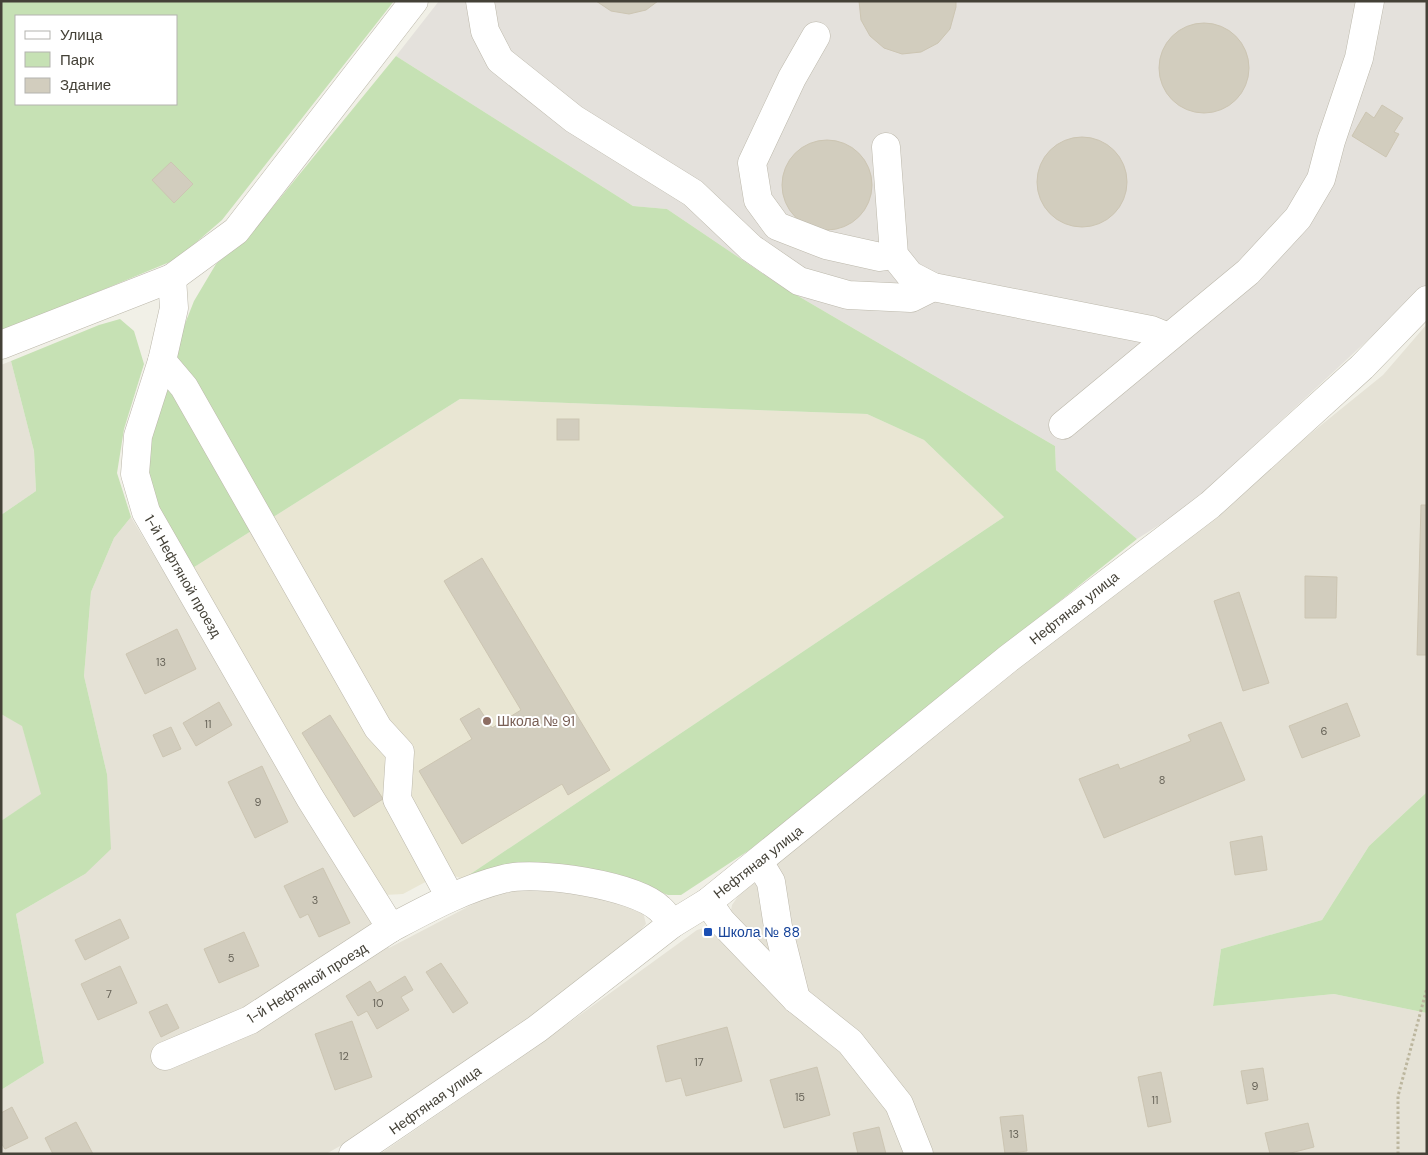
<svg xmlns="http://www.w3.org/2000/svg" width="1428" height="1155" viewBox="0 0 1428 1155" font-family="'DM Sans',sans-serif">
  <rect width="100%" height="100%" fill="#f1f0e7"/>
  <g fill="#e5e2d6">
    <path d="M1427,324V792L1369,846L1322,920L1221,949L1213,1006L1334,994L1427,1013V1154H928L829,1017L730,916L732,905L739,895L928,741L1019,663L1214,512L1383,375Z"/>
    <path d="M11,361L34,451L36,491L1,515V365Z"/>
    <path d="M131,517L389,948L504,888L543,885L614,896L643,912L646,924L629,943L535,1017L363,1133L326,1154H1V1090L44,1063L16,914L85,874L107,774L84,676L91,592L114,538Z"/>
    <path d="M1,714L22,725L42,794L1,821Z"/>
    <path d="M710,926L868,1073L913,1154H380L544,1041L697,930Z"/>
  </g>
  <path fill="#e4e1dc" d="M439,1H1427V285L1189,506L1137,539L1056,470L1055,446L781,286L667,209L633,206L396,56Z"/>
  <path fill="#e9e6d3" d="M460,399L867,414L924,440L1004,517L463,879L444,872L403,894L385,895L188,571Z"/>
  <g fill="#c6e1b4" fill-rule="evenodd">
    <path d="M1,1H394L222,220L177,259L1,332ZM16,16H176V104H16Z"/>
    <path d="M396,56L633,206L667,209L781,286L1055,446L1056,470L1137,539L751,849L681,895H668L623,878L463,879L1004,517L924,440L867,414L460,399L188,571L151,509L146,436L158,392L194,301L216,264L249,236Z"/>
    <path d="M120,319L134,331L144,364L124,429L117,473L131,517L114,538L91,592L84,676L107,774L111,849L85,874L16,914L44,1063L1,1090V821L41,794L22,726L1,714V515L36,491L34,451L11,361L99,325Z"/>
    <path d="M1427,792V1013L1334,994L1213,1006L1221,949L1322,920L1369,846Z"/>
  </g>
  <g fill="#d2cdbe" stroke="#ccc5b2">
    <path d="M658,1L646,10L629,14L611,11L596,1Z"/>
    <path d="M859,1H956V7L950,29L938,43L921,52L902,54L884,48L870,36L861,20Z"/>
    <circle cx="1204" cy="68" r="45"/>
    <path d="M1382,105L1403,118L1394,132L1399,134L1386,157L1352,136L1366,112L1374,118Z"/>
    <circle cx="1082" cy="182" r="45"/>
    <circle cx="827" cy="185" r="45"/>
    <path d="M171,162L193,184L174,203L152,180Z"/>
    <rect x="557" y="419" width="22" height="21"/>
    <path d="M1421,505H1427V655H1417Z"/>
    <path d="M482,558L610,770L568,795L562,784L462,844L419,771L472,739L460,719L479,708L492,728L521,710L444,581Z"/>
    <path d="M1305,576L1337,577L1336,618H1305Z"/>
    <path d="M1239,592L1269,683L1243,691L1214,601Z"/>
    <path d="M177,629L196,669L145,694L126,654Z"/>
    <path d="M219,702L232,725L196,746L183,723Z"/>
    <path d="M1347,703L1360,736L1302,758L1289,726Z"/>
    <path d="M330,715L383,799L354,817L302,733Z"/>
    <path d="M1221,722L1245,780L1104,838L1079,779L1118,764L1120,769L1191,741L1188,735Z"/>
    <path d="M171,727L181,749L163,757L153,735Z"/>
    <path d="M262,766L288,822L255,838L228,782Z"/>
    <path d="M1262,836L1267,870L1235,875L1230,842Z"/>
    <path d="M323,868L350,923L319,937L308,914L300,918L284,886Z"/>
    <path d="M120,919L129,938L85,960L75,940Z"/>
    <path d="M244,932L259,966L219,983L204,949Z"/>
    <path d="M441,963L468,1003L453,1013L426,972Z"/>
    <path d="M120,966L137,1003L98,1020L81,984Z"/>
    <path d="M405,976L413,990L401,997L409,1010L377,1029L367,1011L358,1016L346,996L370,981L377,993Z"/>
    <path d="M167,1004L179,1028L161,1037L149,1012Z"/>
    <path d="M352,1021L372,1077L335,1090L315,1034Z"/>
    <path d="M727,1027L742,1081L686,1096L681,1078L666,1082L657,1046Z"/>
    <path d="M817,1067L830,1115L784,1128L770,1080Z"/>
    <path d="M1263,1068L1268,1100L1247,1104L1241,1071Z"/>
    <path d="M1161,1072L1171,1122L1148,1127L1138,1077Z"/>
    <path d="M12,1107L28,1138L5,1149L1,1143V1113Z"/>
    <path d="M1023,1115L1027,1151L1005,1154L1000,1117Z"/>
    <path d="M76,1122L93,1154H53L45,1138Z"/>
    <path d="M1308,1123L1314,1147L1287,1154H1270L1265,1133Z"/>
    <path d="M879,1127L886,1154H858L853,1133Z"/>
  </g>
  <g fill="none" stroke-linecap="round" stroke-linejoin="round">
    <g stroke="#bcb8ab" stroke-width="29">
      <g id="minor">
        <path d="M480,1L485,31L500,60L574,119L693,193L751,248L799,281L848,295L911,298L933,287"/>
        <path d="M816,36L792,78L752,163L758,200L777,226L826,245L880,257L894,255"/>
        <path d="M886,147L894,255L910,275L933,287L1151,330L1168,337"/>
        <path d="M1,345L172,278L236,231L414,1"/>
        <path d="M162,361L184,387L378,728L400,752L397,799L450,897"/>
        <path d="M1063,425L1248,272L1298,218L1321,179L1331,141L1359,58L1370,1"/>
        <path d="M759,862L771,882L778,927L796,999"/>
        <path d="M708,902L721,921L796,999L850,1042L899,1104L919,1154"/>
        <path d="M391,928C427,909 463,889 503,879C536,870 635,885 660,909C665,913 668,919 672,924"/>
        <path d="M165,1056L250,1020L391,928L310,798L146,512L135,474L138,436L162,361L174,308L172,278"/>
        <path d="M353,1154L537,1029L672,924L708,902L1009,658L1210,505L1362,367L1427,300"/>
      </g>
    </g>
    <path stroke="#bcb69e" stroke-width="3" stroke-dasharray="2.5 2.5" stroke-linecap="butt" d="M1398,1154V1096L1427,988"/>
    <use href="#minor" stroke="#fff" stroke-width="28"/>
  </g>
  <circle fill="#8d6e63" stroke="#fff" stroke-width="2" cx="487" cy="721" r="5"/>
  <rect fill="#1a4fb4" stroke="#fff" stroke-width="2" x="703" y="927" width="10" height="10" rx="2.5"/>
  <g text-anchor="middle" stroke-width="4" stroke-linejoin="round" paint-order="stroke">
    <g font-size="11" fill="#686459">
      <text x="161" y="666">13</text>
      <text x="208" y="728">11</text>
      <text x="1324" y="735">6</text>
      <text x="1162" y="784">8</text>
      <text x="258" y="806">9</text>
      <text x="315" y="904">3</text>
      <text x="231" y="962">5</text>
      <text x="109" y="998">7</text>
      <text x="378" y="1007">10</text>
      <text x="344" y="1060">12</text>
      <text x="699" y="1066">17</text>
      <text x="1255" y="1090">9</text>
      <text x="800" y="1101">15</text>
      <text x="1155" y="1104">11</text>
      <text x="1014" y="1138">13</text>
    </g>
    <g font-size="14" fill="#444137" stroke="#fff">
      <text transform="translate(183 576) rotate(60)" y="5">1-й Нефтяной проезд</text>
      <text transform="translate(1074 608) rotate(-38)" y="5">Нефтяная улица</text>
      <text transform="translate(758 862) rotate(-38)" y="5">Нефтяная улица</text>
      <text transform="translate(307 983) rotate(-32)" y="5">1-й Нефтяной проезд</text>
      <text transform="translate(435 1100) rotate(-35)" y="5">Нефтяная улица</text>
    </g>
    <g font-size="14" fill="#785e54" stroke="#fff" text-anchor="start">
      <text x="497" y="726">Школа № 91</text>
    </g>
    <g font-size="14" fill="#164399" stroke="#fff" text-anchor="start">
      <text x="718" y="937">Школа № 88</text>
    </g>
  </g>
  <rect width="1428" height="1155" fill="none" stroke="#444137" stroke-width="5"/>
  <rect x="15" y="15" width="162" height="90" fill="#ffffff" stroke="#b4b3af"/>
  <rect x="25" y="31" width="25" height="8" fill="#ffffff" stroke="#b4b3af"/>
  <text x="60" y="40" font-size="15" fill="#444137">Улица</text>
  <rect x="25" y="52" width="25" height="15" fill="#c6e1b4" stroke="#b4b3af"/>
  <text x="60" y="65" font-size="15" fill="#444137">Парк</text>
  <rect x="25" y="78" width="25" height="15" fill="#d2cdbe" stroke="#b4b3af"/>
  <text x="60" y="90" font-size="15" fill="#444137">Здание</text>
</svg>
